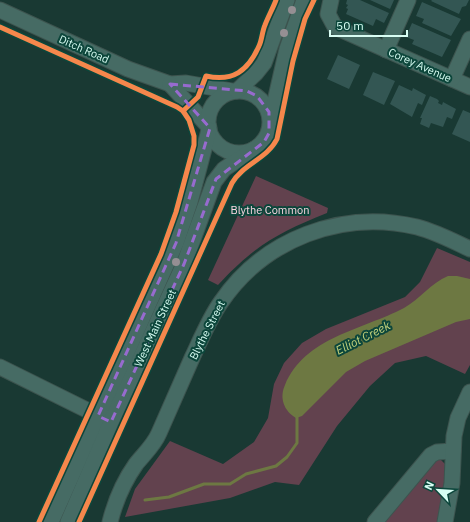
<svg xmlns="http://www.w3.org/2000/svg" width="470" height="522" viewBox="0 0 470 522" font-family="'IBM Plex Sans',sans-serif">
  <rect width="100%" height="100%" fill="#193933"/>
  <g fill="#62424e">
    <path d="M256,176L328,208L327,213C279,232 254,246 218,285L208,280Z"/>
    <path d="M437,248L470,262V365L465,374L426,356L395,363L370,386L337,426L299,485L275,482L230,498L125,517L135,489L170,441L223,464L254,442L268,418L274,384L284,363L302,343L326,329L405,297L420,282Z"/>
    <path d="M440,459L445,464L443,499L438,522H385L436,460Z"/>
  </g>
  <path fill="#6d7842" d="M448,276H457L470,279V319L456,322L365,361L346,372L302,416L296,418C284,411 279,398 285,385C305,337 362,330 404,308C420,299 431,283 448,276Z"/>
  <g fill="none" stroke-linecap="round" stroke-linejoin="round">
    <path stroke="#6d7842" stroke-width="3" d="M145,500L169,497L204,484H230L246,474L276,466L287,457L297,443V415"/>
  </g>
  <g fill="#335653">
    <path d="M347,0H360L389,13L384,23L376,19L373,26L346,14L348,9L346,8L348,5L346,4Z"/>
    <path d="M370,0H394L390,9Z"/>
    <path d="M432,0H469L466,6L462,7L459,14L431,1Z"/>
    <path d="M422,2L461,19L451,36L422,23L424,19L416,16Z"/>
    <path d="M412,23L451,40L442,57L412,44L414,40L406,37Z"/>
    <path d="M338,55L360,65L349,89L327,79Z"/>
    <path d="M373,72L395,81L384,105L363,95Z"/>
    <path d="M399,85L412,91L413,88L426,95L422,105L418,103L412,117L390,104Z"/>
    <path d="M430,96L437,99L439,101L438,103L442,105L443,102L456,109L452,119L447,117L443,127L431,123L429,128L420,124L422,118H420Z"/>
    <path d="M463,110L470,113V142L452,134Z"/>
  </g>
  <g fill="none" stroke-linecap="round" stroke-linejoin="round">
    <g stroke="#3d544f" stroke-width="17">
      <g id="minor">
        <path d="M331,0L328,14L335,27L470,87"/>
        <path d="M0,10L128,69L170,84L186,83L232,91"/>
        <path d="M386,50L408,0"/>
        <path d="M452,79L470,39"/>
        <path d="M170,84L209,127"/>
        <circle cx="239" cy="122" r="31"/>
        <path d="M237,91L256,73L264,63L287,0"/>
        <path d="M271,119L287,49L304,0"/>
        <path d="M0,367L107,420"/>
        <path d="M51,522L176,243L190,202L209,130"/>
        <path d="M68,522L111,422L184,264L214,182L224,169L256,148"/>
        <path d="M110,522C115,502 124,481 136,464C144,454 154,445 159,433C170,408 181,383 192,358C201,339 209,319 221,302C264,239 342,209 417,227C436,232 453,241 470,249"/>
        <path d="M375,522L431,455L437,452L453,451"/>
        <path d="M445,522L452,483L454,436L458,418L470,392"/>
      </g>
    </g>
    <use href="#minor" stroke="#466b64" stroke-width="15"/>
    <g stroke="#0c463b" stroke-width="8">
      <g id="cycleway">
        <path d="M0,27L177,107L183,111L189,120L194,136V145L176,212L161,254L39,522"/>
        <path d="M183,111L198,97L206,76C233,82 248,71 259,46C262,40 262,32 265,25C268,17 273,8 276,0"/>
        <path d="M79,522L232,183C243,164 267,159 277,139L293,61L305,19L314,0"/>
      </g>
    </g>
    <use href="#cycleway" stroke="#f5874c" stroke-width="5"/>
  </g>
  <g fill="#958f93">
    <circle cx="292" cy="10" r="4"/>
    <circle cx="284" cy="33" r="4"/>
    <circle cx="176" cy="262" r="4"/>
  </g>
  <path fill="none" stroke="#976bcf" stroke-width="3" stroke-dasharray="8 5" stroke-linejoin="round" d="M170,84L247,91L257,96L269,112V133L264,142L216,179L184,264L111,422L98,416L176,243L210,128Z"/>
  <g text-anchor="middle" stroke-width="4" stroke-linejoin="round" paint-order="stroke">
    <g font-size="11" fill="#d8fdf3" stroke="#0c463b">
      <text transform="translate(84 49) rotate(24)" y="4">Ditch Road</text>
      <text transform="translate(420 65) rotate(24)" y="4">Corey Avenue</text>
      <text transform="translate(155 328) rotate(-65)" y="4">West Main Street</text>
      <text transform="translate(207 330) rotate(-63)" y="4">Blythe Street</text>
    </g>
    <g font-size="11" fill="#fbd6e2" stroke="#0c463b">
      <text x="270" y="214">Blythe Common</text>
    </g>
    <g font-size="12" font-style="italic" fill="#c4d27c" stroke="#0c463b">
      <text transform="translate(363 338) rotate(-27)" y="4">Elliot Creek</text>
    </g>
  </g>
  <g transform="translate(438 490) rotate(295)" stroke="#0c463b" stroke-width="3" paint-order="stroke">
  <path d="M0-3L7 15L0 10L-7 15Z" fill="#d8fdf3"/>
  <text y="-6" font-size="11" font-weight="bold" text-anchor="middle" fill="#d8fdf3">N</text>
  </g>
  <path d="M330 30v6h77v-6" fill="none" stroke="#d8fdf3" stroke-width="2"/>
  <text x="336" y="30" font-size="12" fill="#d8fdf3" stroke="#0c463b" stroke-width="3" paint-order="stroke">50 m</text>
</svg>
